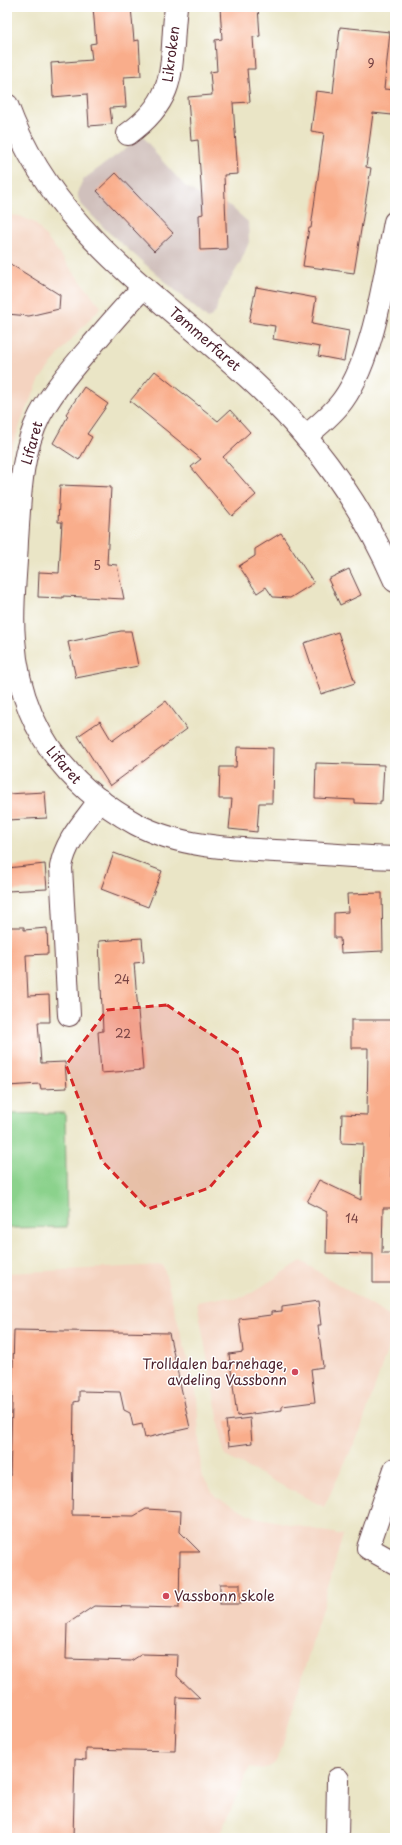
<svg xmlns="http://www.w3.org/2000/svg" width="402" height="1845" viewBox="0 0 402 1845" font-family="'Playpen Sans',sans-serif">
  <rect width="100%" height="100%" fill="#fff"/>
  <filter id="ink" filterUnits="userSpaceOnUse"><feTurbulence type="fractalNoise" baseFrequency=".025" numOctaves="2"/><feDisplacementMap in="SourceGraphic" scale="8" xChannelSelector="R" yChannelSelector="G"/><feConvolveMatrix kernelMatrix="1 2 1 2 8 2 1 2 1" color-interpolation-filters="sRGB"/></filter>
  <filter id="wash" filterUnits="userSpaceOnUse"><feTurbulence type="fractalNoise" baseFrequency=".012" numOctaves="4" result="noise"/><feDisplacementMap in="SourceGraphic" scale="16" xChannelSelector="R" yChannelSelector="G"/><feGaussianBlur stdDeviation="0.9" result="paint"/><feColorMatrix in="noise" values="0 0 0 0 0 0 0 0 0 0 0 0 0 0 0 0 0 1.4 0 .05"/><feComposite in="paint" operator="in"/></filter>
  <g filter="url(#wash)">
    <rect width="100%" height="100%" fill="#eae5c6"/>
    <g fill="#f4d3c0">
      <path d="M7,215L20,216L35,223L101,307L67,344L40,379L25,411L7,463Z"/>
      <path d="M301,1261L395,1320L391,1339L360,1431L324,1507L225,1456L197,1302L225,1297L235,1299L252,1293Z"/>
      <path d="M163,1265L197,1396L201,1474L216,1497L255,1517L343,1535L280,1754L275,1763L269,1767L261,1769L250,1767L218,1838H7V1273Z"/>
    </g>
    <path fill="#d0c0bc" d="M143,136L156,154L185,186L203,197L230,206L248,222L249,242L241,261L218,301L216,312L208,319L106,230L81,204L78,197V190L84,179Z"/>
    <path fill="#8bd28c" stroke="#6a785c" d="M65,1113L67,1227L7,1228V1114Z"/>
    <g id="blocks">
      <g fill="#f9ad8b">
        <path d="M93,7H131L134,41L139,40L141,76L124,77L126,107L110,108L112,124L89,126L87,94L53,97L51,63L92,60L90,44L96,43Z"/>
        <path d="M220,7H258L260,36L253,37L255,69H247L250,102L233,103L238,174L224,175L227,249L200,250L199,215L203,214L198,140L191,141L188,97L212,95L210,72L217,71L215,40L222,39Z"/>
        <path d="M340,27L390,32L384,89L395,90L392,115L373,113L366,167L371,168L354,273L303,266L309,228H311L324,133L311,131L316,91L333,93Z"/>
        <path d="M116,173L173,233L154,251L97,191Z"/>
        <path d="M7,262L60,295L59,309L29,316L7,314Z"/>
        <path d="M256,287L316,298L312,324L349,331L344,361L318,356L320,347L273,339L275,326L249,322Z"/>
        <path d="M155,371L218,421L230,410L250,432L223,457L256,495L232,516L191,467L201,459L130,401Z"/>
        <path d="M84,387L108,404L87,434L92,437L79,460L53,443L68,416L66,414Z"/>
        <path d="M60,485L111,487L107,564L117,565L124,599L63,596V598L38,597L39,572L59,573L62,522H58Z"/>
        <path d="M281,533L314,583L290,598L273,597L266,587L257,593L239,566L255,556V549Z"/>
        <path d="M349,569L361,595L340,605L328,579Z"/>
        <path d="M121,631H131L138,666L76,678L68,642Z"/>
        <path d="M338,632L355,683L321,694L304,643Z"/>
        <path d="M166,701L187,729L110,786L78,736L100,721L112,741Z"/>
        <path d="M237,747L273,748L272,803H259L257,832L229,829L232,799H219L220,767H236Z"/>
        <path d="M316,763L384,765L382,801H380V804L355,803V800L315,798Z"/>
        <path d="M45,792L47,818L7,820V794Z"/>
        <path d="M114,853L162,871L148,907L101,889Z"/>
        <path d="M45,864L47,889L7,891V868Z"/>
        <path d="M382,893L383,951L341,953L340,938H334V913L348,912L347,894Z"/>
        <path d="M7,927H24V930L47,928L48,954L26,955L28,996L49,995L50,1022H38L41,1063L65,1062L67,1088L41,1089L40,1084L7,1086Z"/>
        <path d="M142,938L144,962L134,963L143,1070L101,1073L98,1032L103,1031L99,941Z"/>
        <path d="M351,1020H395V1110L393,1109L391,1177H395V1208H383L382,1253H395V1283H373V1254L326,1253L327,1212L307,1202L319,1180L361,1200L363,1144L341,1143L342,1114L367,1115L368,1048H351Z"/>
        <path d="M318,1301L321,1325H318L323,1367L311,1369L315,1402L282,1406V1410L237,1416L229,1354L243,1352L239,1319L271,1315V1312L282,1311V1306Z"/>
        <path d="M14,1330L169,1333L190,1428L145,1438L142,1424L133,1426L130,1413L124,1410L120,1392L79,1391V1401L74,1402L72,1515L134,1516L146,1509L181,1511L180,1532L200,1552H180L179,1608L94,1606L67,1624L66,1659L131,1661L142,1654L178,1655L177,1676L200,1698L177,1697L175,1751L86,1749V1760L75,1759L73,1838H7V1591Z"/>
        <path d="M250,1418L252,1443L229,1446L226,1421Z"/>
        <rect x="220" y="1584" width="20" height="20"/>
      </g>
    </g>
  </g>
  <g filter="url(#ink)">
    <use href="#blocks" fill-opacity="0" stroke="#623d42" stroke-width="1"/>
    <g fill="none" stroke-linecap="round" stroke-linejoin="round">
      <g stroke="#623d42" stroke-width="24">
        <g id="minor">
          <path d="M7,105C53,232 159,294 253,382C315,439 361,503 395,581"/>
          <path d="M128,134C181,96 169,64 176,7"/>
          <path d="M144,287C126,305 110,324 93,344C74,366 54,389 40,415C20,453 20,500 17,541C16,574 11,607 14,639C19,723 64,784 136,824C183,849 241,849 293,852C327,854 361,857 395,858"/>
          <path d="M306,436C319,425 333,414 343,400C374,357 385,274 395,222"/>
          <path d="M69,1015L61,867C65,841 85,821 100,800"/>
          <path d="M395,1469L368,1548L395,1563"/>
          <path d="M337,1838L338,1779"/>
        </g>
      </g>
      <use href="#minor" stroke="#fff" stroke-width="22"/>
    </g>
  </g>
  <path fill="#d62828" fill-opacity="0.2" stroke="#d62828" stroke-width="3" stroke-dasharray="8 5" stroke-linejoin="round" d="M167,1005L239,1053L261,1128L209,1188L148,1209L102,1161L66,1065L107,1010Z"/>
  <g fill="#d1495b" stroke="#fff" stroke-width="1.5">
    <circle cx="295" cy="1372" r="4"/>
    <circle cx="166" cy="1596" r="4"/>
  </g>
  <g text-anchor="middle" stroke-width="3" stroke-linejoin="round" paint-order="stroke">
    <g font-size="12" fill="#764243">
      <text x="371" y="68">9</text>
      <text x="97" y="570">5</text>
      <text x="122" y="984">24</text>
      <text x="123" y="1038">22</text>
      <text x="352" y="1223">14</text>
    </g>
    <g font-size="14" fill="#4a1f2b" stroke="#fff">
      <text transform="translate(171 54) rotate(-83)" y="5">Likroken</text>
      <text transform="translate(205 339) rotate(41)" y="5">Tømmerfaret</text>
      <text transform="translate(32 443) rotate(-74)" y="5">Lifaret</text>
      <text transform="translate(64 765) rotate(49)" y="5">Lifaret</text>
    </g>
    <g font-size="14" fill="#4a1f2b" stroke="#fff" text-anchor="end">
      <text x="287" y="1369">Trolldalen barnehage,<tspan x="287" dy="16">avdeling Vassbonn</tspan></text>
      <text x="174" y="1601" text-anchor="start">Vassbonn skole</text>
    </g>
  </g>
  <rect width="402" height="1845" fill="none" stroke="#fff" stroke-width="24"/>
</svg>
